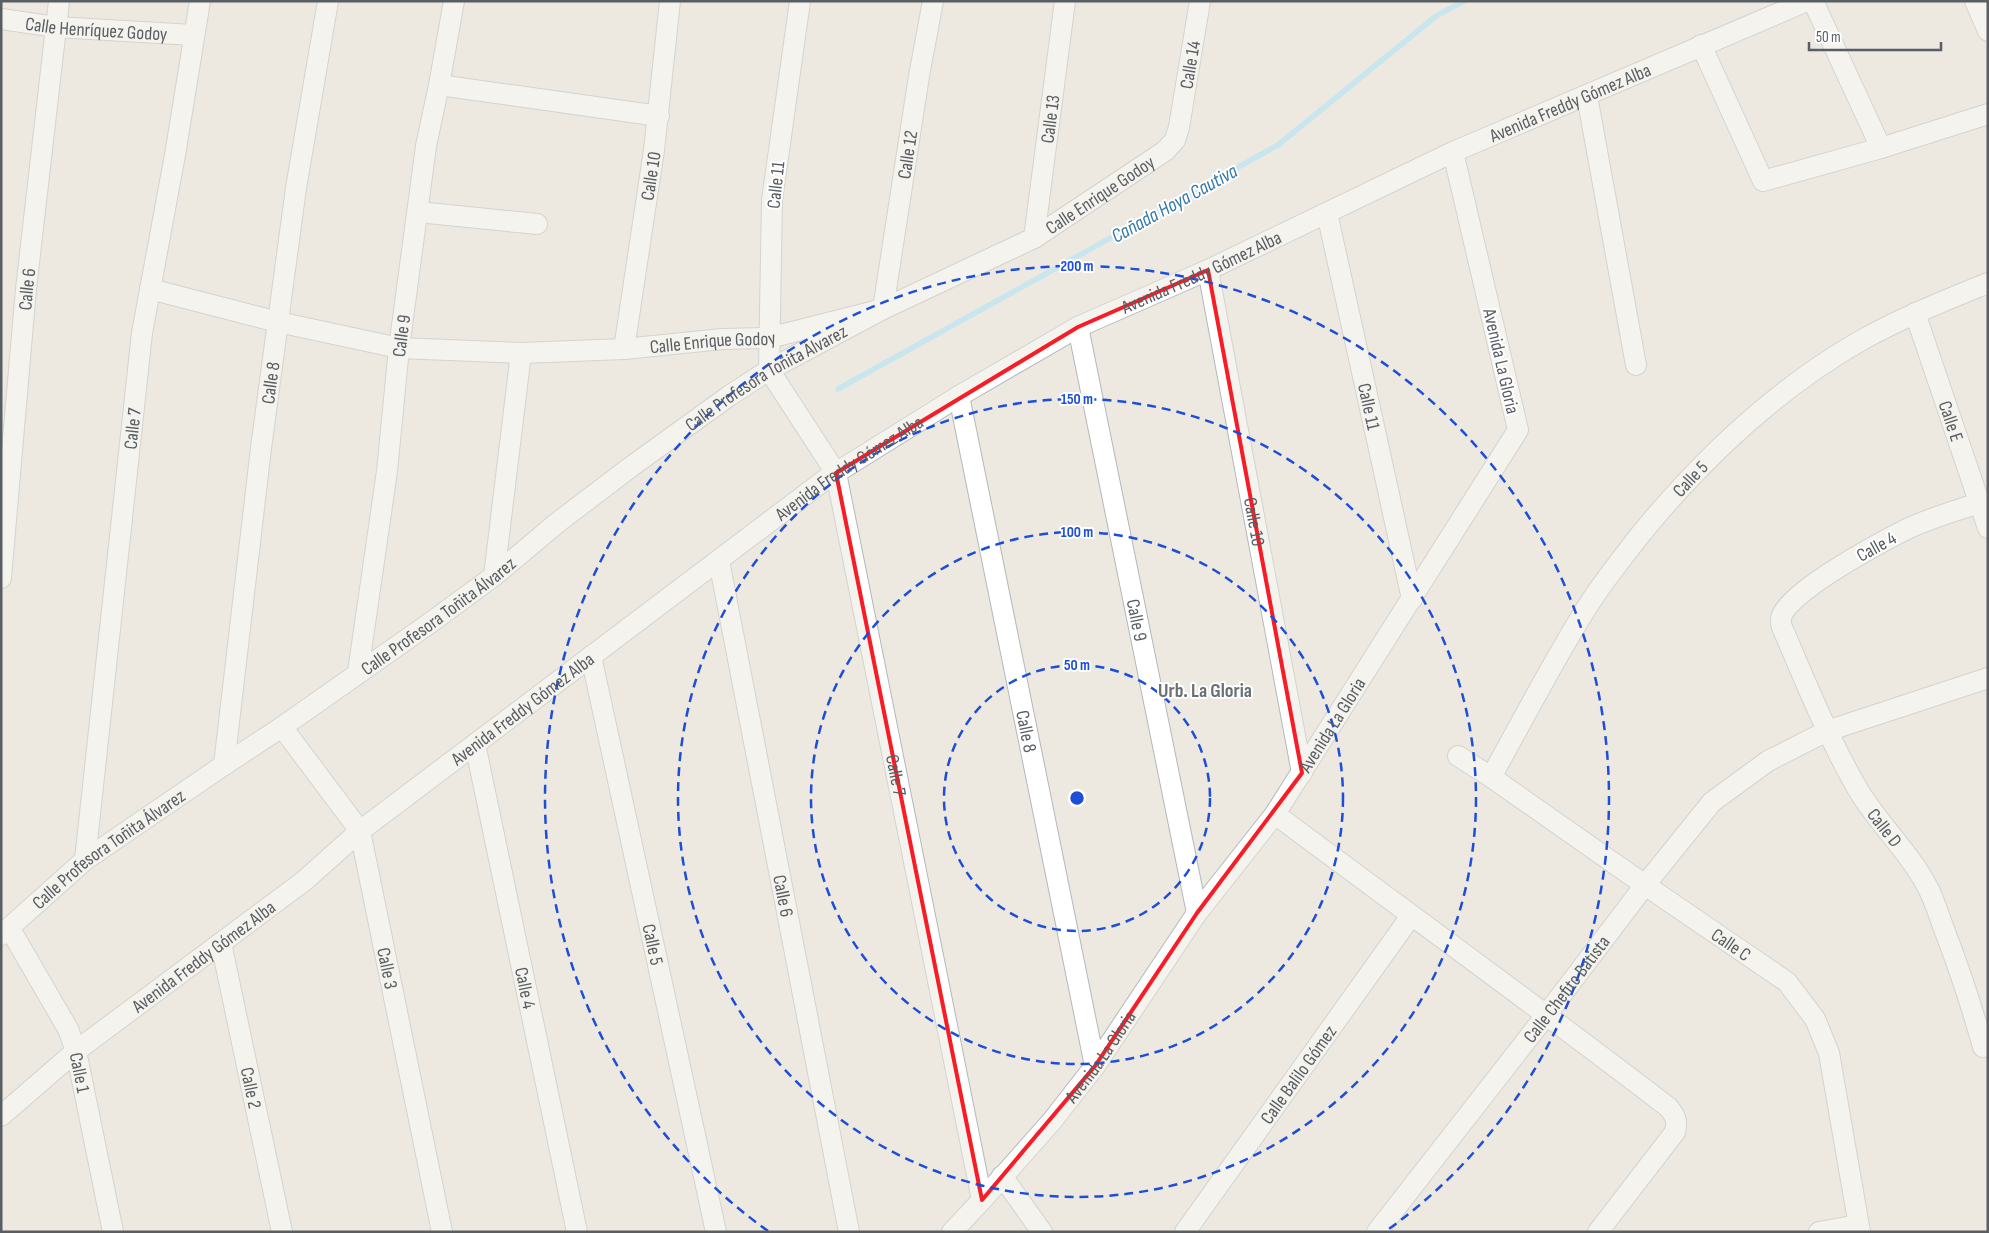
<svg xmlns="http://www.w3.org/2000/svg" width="1989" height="1233" viewBox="0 0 1989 1233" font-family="'Sofia Sans Condensed',sans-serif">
  <rect width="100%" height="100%" fill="#ede9e0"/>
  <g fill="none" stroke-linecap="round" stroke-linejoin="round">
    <path stroke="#9ee1ff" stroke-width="5.5" d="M838,389L1278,145L1436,16L1464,1"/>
    <g stroke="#b3b8bc" stroke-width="22">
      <g id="minor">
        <path id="s1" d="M800,1L772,200L769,370L836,473L982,1200"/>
        <path d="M1813,1L1881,148"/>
        <path d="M1975,1L1988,31"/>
        <path id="s2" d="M1,19L56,27L193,35"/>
        <path d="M1701,45L1763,181L1881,148L1988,114"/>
        <path d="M439,85L659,116"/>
        <path d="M1587,96L1636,365"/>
        <path d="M418,212L537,224"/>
        <path id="s3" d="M1327,213L1412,599"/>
        <path id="s4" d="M1034,238L1065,1"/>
        <path id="s5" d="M1208,270L1302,773"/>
        <path id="s6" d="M150,289L278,322L399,348L521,353L624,349L722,339L769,338L883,309L1034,238L1165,151L1175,140L1179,127L1200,1"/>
        <path id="s7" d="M1915,313L1988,528"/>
        <path id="s8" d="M1078,327L1197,913"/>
        <path id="s9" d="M624,349L654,150L670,1"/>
        <path id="s10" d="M959,396L1095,1066"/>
        <path id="s11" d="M1979,503C1955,511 1930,518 1907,529C1883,541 1783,594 1781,619C1780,623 1783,630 1785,634C1807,686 1829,739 1857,788C1878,824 1910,852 1929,890C1935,902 1939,916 1944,929C1959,968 1972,1007 1983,1047"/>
        <path id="s12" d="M719,561L849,1232"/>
        <path d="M494,576L521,353"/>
        <path id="s13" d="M1,578L26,289L59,1"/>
        <path id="s14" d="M591,656L716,1232"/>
        <path id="s15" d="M358,672L387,471L399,348L426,146L439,85L454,1"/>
        <path id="s16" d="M282,727L360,831L442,1232"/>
        <path id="s17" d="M475,744L577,1232"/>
        <path id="s18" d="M1458,756L1491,777L1645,885L1787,982L1815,1019L1829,1053L1860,1232"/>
        <path id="s19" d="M224,765L261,448L296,188L328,1"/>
        <path id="s20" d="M1491,777C1522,722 1551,665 1584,612C1600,585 1621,560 1640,535C1702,459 1775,390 1860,341C1901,318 1944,301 1988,283"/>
        <path d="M1275,814C1406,912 1538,1007 1668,1107C1675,1115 1678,1121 1675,1132L1598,1232"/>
        <path id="s21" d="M85,860L142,333L175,155L200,1"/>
        <path id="s22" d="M10,929L68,1029L76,1051L113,1232"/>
        <path id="s23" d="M1,935L85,860L224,765L282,727L430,623L494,576L557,523L632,466L729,396L769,370L883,309L919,76L933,1"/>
        <path id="s24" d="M221,943L282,1232"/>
        <path id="s25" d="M1,1116L76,1051L304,881L360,831L826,479L959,396L1078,327L1208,270L1453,152L1807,1"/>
        <path d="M1002,1176L1042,1232"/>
        <path id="s26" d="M952,1232L982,1200L1052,1121L1095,1066L1197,913L1275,814L1518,430L1453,152"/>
        <path id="s27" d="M1185,1232L1411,916"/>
        <path id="s28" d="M1377,1232L1547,1014L1645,885L1712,802L1768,761L1827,731L1988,678"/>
        <path d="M1819,1232L1858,1225"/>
      </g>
    </g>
    <use href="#minor" stroke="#fff" stroke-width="20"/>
  </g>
  <path d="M0 0H1989V1233H0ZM1208,270L1302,773L1197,913L1095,1066L982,1200L836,473L1078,327Z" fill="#ede9e0" fill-opacity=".55" fill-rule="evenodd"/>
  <path fill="none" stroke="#f71c26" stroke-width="4" stroke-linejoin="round" d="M1208,270L1302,773L1197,913L1095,1066L982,1200L836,473L1078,327Z"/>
  <g fill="none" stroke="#1d4ed8" stroke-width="2.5" stroke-dasharray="9 6">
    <circle cx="1077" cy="798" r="133"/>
    <circle cx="1077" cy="798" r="266"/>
    <circle cx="1077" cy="798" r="399"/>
    <path d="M768 1231A532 532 0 1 1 1386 1231"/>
  </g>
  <g text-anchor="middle" stroke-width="4" stroke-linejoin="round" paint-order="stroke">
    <g font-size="19" fill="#595e63" stroke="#fff">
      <text dy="7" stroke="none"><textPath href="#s2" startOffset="96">Calle Henríquez Godoy</textPath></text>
      <text dy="7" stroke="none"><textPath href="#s6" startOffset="1160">Calle 14</textPath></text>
      <text dy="7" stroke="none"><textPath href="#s25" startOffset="1878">Avenida Freddy Gómez Alba</textPath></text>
      <text dy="7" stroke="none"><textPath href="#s4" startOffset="120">Calle 13</textPath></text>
      <text dy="7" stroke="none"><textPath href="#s23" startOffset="1240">Calle 12</textPath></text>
      <text dy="7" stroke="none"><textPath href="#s9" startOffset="175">Calle 10</textPath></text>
      <text transform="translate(775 185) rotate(-84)" y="7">Calle 11</text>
      <text dy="7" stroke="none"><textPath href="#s6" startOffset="990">Calle Enrique Godoy</textPath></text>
      <text dy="7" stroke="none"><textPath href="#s25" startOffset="1472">Avenida Freddy Gómez Alba</textPath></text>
      <text dy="7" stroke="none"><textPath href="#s13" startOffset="290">Calle 6</textPath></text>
      <text dy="7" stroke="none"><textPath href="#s15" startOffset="339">Calle 9</textPath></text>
      <text dy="7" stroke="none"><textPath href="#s6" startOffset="570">Calle Enrique Godoy</textPath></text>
      <text transform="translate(1502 361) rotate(77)" y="7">Avenida La Gloria</text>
      <text dy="7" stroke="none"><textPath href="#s23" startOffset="948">Calle Profesora Toñita Álvarez</textPath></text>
      <text dy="7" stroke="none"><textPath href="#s19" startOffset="385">Calle 8</textPath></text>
      <text dy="7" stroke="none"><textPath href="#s3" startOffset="198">Calle 11</textPath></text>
      <text dy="7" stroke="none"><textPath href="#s7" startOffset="114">Calle E</textPath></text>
      <text dy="7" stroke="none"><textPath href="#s21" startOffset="434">Calle 7</textPath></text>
      <text dy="7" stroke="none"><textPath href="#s25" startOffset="1068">Avenida Freddy Gómez Alba</textPath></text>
      <text dy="7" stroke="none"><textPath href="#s20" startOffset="360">Calle 5</textPath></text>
      <text dy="7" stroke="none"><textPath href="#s5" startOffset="256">Calle 10</textPath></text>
      <text transform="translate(1876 546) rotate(-29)" y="7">Calle 4</text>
      <text dy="7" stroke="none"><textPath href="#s23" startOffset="542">Calle Profesora Toñita Álvarez</textPath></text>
      <text dy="7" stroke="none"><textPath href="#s8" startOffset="299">Calle 9</textPath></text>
      <text dy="7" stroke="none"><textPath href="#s25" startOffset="662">Avenida Freddy Gómez Alba</textPath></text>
      <text dy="7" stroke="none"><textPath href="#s26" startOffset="635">Avenida La Gloria</textPath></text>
      <text dy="7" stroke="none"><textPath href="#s10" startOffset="342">Calle 8</textPath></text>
      <text dy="7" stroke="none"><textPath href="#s1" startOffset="802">Calle 7</textPath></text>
      <text dy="7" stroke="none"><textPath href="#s11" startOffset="468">Calle D</textPath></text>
      <text dy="7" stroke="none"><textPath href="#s23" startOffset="138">Calle Profesora Toñita Álvarez</textPath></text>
      <text dy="7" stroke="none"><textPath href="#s12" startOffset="341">Calle 6</textPath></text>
      <text dy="7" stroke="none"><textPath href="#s14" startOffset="295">Calle 5</textPath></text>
      <text dy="7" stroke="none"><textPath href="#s18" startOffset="332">Calle C</textPath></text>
      <text dy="7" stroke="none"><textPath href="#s25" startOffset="258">Avenida Freddy Gómez Alba</textPath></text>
      <text dy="7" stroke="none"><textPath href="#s16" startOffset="270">Calle 3</textPath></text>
      <text dy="7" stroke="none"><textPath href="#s17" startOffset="249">Calle 4</textPath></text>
      <text dy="7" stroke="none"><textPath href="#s28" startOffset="308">Calle Chefito Batista</textPath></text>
      <text dy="7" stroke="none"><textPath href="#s26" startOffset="230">Avenida La Gloria</textPath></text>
      <text dy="7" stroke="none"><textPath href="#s22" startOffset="161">Calle 1</textPath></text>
      <text dy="7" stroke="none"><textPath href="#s27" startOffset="194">Calle Balilo Gómez</textPath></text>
      <text dy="7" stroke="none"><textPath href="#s24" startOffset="148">Calle 2</textPath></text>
    </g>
    <g font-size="20" font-style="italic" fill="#3078a7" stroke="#fff">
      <text transform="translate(1174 203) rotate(-29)" y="7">Cañada Hoya Cautiva</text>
    </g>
    <g font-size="20" font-weight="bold" fill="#6a7075" stroke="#fff">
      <text x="1205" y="697">Urb. La Gloria</text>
    </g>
  </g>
  <circle cx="1077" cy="798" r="8" fill="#1d4ed8" stroke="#fff" stroke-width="2.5"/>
  <g font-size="15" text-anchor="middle" font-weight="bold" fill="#1d4ed8" stroke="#fff" stroke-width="4" stroke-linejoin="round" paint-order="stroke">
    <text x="1077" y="271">200 m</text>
    <text x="1077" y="404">150 m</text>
    <text x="1077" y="537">100 m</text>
    <text x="1077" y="670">50 m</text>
  </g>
  <rect width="1989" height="1233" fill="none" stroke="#595e63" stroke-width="5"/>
  <path d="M1809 42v8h132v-8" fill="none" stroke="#595e63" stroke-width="2.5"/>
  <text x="1816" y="42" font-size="15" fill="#595e63" stroke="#ffffff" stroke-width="4" paint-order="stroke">50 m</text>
</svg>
